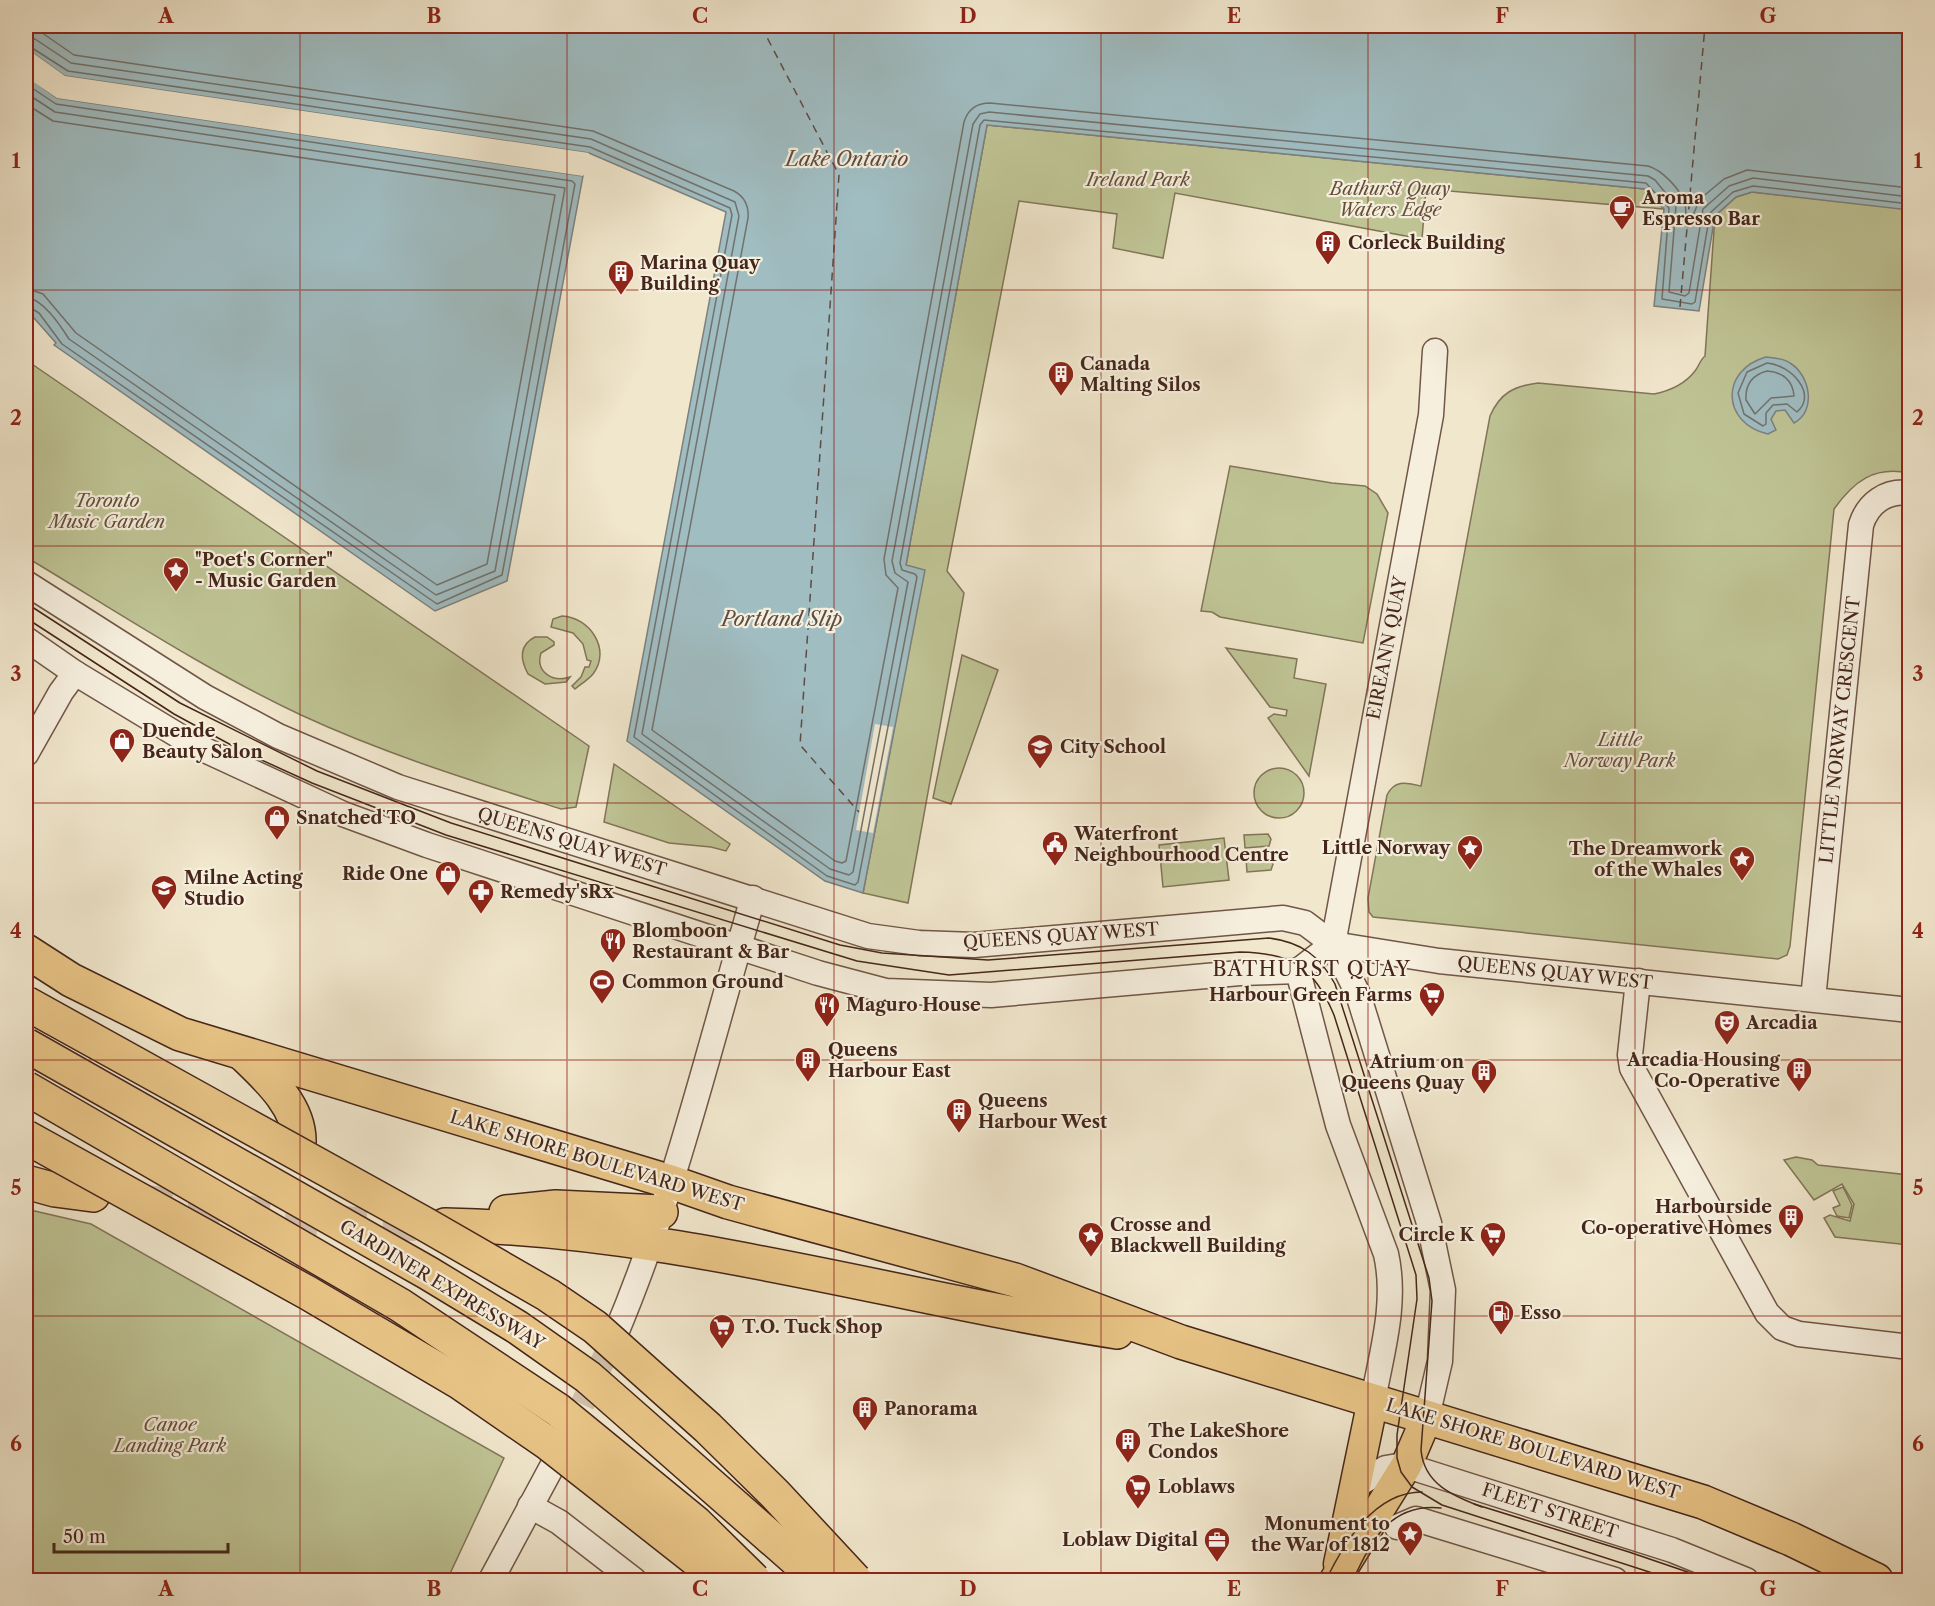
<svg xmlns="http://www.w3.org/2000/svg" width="1935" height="1606" viewBox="0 0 1935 1606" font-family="'Libre Caslon Text',serif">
  <rect width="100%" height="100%" fill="#f1e7cd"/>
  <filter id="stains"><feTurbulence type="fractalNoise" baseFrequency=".00333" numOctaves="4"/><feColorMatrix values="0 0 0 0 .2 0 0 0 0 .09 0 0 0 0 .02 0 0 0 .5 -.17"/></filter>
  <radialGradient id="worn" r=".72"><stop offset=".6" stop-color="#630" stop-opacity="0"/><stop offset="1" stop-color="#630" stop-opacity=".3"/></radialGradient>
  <g fill="#bfc495" stroke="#827558" stroke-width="1.5">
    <path d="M987,125L1645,189L1664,209L1426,189L1422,239L1175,193L1163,258L1113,248L1117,214L1019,201L947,571L964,593L908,903L863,893L924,571L906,565Z"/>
    <path d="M1752,192L1909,209L1910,427L1906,466H1909V473C1874,466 1854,481 1834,509L1790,946L1787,955L1778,959L1373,917L1369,912L1368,898L1387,795C1395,779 1407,783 1421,786L1490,416C1500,393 1514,386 1538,383L1654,394C1669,391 1685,384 1695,371C1699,366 1700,360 1705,356L1715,216L1736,197Z"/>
    <path d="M26,360L589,746L576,807L561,809C473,781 385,754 301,715C205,670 116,611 26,557Z"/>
    <path d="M1230,466L1332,483L1365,486L1377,494L1388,513L1363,643L1220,617L1212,612L1201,611Z"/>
    <path d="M562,616C589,617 612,649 593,674C588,680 581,684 575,689L572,686L581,677L585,667H589L591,661L587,660L583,644L573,633L551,627L553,619Z"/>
    <path d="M535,637H547L554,642V645L541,653C535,672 553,683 570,677L566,682L545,684L528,674C520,659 519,645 535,637Z"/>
    <path d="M1226,648L1297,659L1294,678L1326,684L1309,776L1268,718L1274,714L1286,716L1287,710L1270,707Z"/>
    <path d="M962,655L998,670L951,804L933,798Z"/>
    <path d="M614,764L730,844L726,851L711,847L669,843L604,822Z"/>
    <circle cx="1279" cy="793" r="25"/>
    <path d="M1268,834L1271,839L1269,846L1245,848L1244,835Z"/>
    <path d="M1224,838L1229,880L1163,887L1159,845Z"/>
    <path d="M1269,858L1273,864L1271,870L1247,872L1246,859Z"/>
    <path d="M1796,1157L1812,1160L1818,1165L1909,1175V1245L1835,1237L1824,1218L1830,1215L1850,1221L1854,1204L1842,1184L1814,1200L1784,1160Z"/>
    <path d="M1843,1187L1852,1205L1849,1218L1837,1216L1833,1208L1840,1205L1833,1191Z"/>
    <path d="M26,1209L91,1224L504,1458L447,1580H26Z"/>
  </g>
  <g fill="#a0bdc2" stroke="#7c817f" stroke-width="1.5">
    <path d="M26,26H1909V210L1752,192L1736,197L1715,216L1699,311L1654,306L1664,209L1645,189L987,125L906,565L925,570L863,893L825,881L627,741L726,212L589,153L65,76L26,48Z"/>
    <path d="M26,76L57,98L583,176L507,581L435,611L54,345L56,343L26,309Z"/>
    <path d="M1766,357C1774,358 1783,358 1790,363C1810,375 1817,411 1794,423L1785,410L1776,411L1771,419L1776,430L1768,434C1721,423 1720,370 1766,357Z"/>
  </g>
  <g fill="#f1e7cd">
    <path d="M26,48L65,76L589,153L588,156L65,79L26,52Z"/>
    <path d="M26,73L58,96L583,173V176L57,98L26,77Z"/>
    <path d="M875,724L893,727L873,833L856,830Z"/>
  </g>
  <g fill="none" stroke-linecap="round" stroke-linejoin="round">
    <g stroke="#72726e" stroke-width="1.5">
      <path d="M26,27L38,30L74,55L593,131L734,191C745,197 749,206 748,218L652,730L835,861L842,863L846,861L898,588L886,575L884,559L964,122C968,109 977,103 990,103L1648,166C1662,170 1682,190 1685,205C1687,211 1685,218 1685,225L1688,227L1700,199L1724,179L1747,170L1910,188"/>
      <path d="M26,36L35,39L71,63L591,139L735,202L739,216L642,734L830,869L849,875L853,872L908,582L895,573L892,561L973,124L980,114L989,112L1648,176L1655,180L1676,206L1669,292L1685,296L1689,293L1703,209L1729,186L1753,178L1910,197"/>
      <path d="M26,44L68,71L590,147L730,208L732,215L634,737L827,876L855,885L858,882L917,577L915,574L902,570L900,563L980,125L984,120L1646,183L1669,208L1662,299L1692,304L1695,302L1710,213L1733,192L1753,186L1910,204"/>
      <path d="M26,84L56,104L572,181L575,184L502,575L437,604L62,344L39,313L26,305"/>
      <path d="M26,93L55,112L565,188L495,571L436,595L69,339C60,325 43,299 26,297"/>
      <path d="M26,104L53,121L555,195L487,564L437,585L76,333L43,294L26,288"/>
      <path d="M1767,363C1791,365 1818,394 1797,412L1787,404L1773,405L1766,413V424L1763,426L1744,414L1738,393L1747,372Z"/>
      <path d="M1767,371C1782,372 1793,380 1794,396L1771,398L1755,414L1746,400C1745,384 1752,375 1767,371Z"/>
    </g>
    <g stroke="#5c4c44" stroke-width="1.5" stroke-dasharray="8 6" stroke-linecap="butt">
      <path d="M761,26L839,175L800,745L859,812"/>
      <path d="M1680,307L1705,26"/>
    </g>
    <path stroke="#cfc0a9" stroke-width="24" stroke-dasharray="24 12" stroke-linecap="butt" d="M567,1437L616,1333"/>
    <path stroke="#cfc0a9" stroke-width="33" stroke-dasharray="33 16" stroke-linecap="butt" d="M139,1201L350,1223L435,1225"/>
    <g stroke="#705647" stroke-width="27">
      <g id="minor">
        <path d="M26,583L205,697L278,736L398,787L868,936L919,943L974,945L1283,918L1305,923L1333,944L1439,961L1910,1010"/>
        <path d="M26,639L75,673L194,745L343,814L427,845L818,973L886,991L991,995L1240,973L1298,971"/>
        <path d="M26,754L61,692L75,673"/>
        <path d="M1333,944L1431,415L1435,351"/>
        <path d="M1333,944L1358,994L1429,1223L1443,1290L1440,1361L1427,1417"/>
        <path d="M1298,971L1338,1125L1386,1254C1397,1303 1382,1351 1373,1400"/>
        <path d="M1298,971L1333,944"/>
        <path d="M1638,981L1630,1055L1632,1068L1767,1313L1782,1328L1799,1334L1910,1347"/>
        <path d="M1813,999L1861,525C1868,503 1886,490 1910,493"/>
        <path d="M616,1333C675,1193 710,1044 753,898"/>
        <path d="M1355,1486L1386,1468L1404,1465L1672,1550L1746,1580"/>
        <path d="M530,1506L559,1522L634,1580"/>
        <path d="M1397,1527L1416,1519L1615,1580"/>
        <path d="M491,1580L555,1461"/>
      </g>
    </g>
    <g stroke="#45261a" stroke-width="33">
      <g id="major">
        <path d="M1339,1564L1373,1400"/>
        <path d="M1335,1580L1406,1466L1427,1417"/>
      </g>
    </g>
    <g stroke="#45261a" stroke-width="36">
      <g id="highway">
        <path d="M26,951L71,980L180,1034L671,1182L728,1202L1015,1280L1181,1342L1703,1502L1791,1539L1876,1580"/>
        <path d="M244,1055C268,1078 300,1107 299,1142"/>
        <path d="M26,1182L55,1190L93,1195"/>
        <path d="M506,1212L556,1207L661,1212"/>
        <path d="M445,1225C673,1229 893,1297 1117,1332"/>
      </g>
    </g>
    <use href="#minor" stroke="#f6efde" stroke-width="24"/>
    <use href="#major" stroke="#e8c486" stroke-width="30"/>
    <use href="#highway" stroke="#e8c486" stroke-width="33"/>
    <g stroke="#45261a" stroke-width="1.5">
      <path d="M26,603L180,703L317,771L451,823L840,945L882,953L988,960L1269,938C1301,942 1320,956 1335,984L1429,1278L1432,1301L1421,1450C1424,1484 1453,1496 1482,1507"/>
      <path d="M26,618L174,714L244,752L312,783L446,835L857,961L949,975L1240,952C1293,953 1314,967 1334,1015L1416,1275L1417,1299L1397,1435V1458L1401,1472L1412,1487L1442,1505L1674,1580"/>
      <path d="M1474,1504L1629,1552L1711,1580"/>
      <path d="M1326,1580C1344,1543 1374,1492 1422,1492"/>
      <path d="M1353,1580C1372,1540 1390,1503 1441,1508"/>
    </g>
    <g stroke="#45261a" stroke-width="36" stroke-linecap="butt">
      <g id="highway-bridge">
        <path d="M26,1003L423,1223L548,1295L595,1327L708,1428L775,1494L855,1580"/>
        <path d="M26,1045L428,1273L517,1327L588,1377L819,1580"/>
        <path d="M26,1088L400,1305L558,1410L696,1523L754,1580"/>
        <path d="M26,1137L308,1293L459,1382L549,1444L722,1580"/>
      </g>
    </g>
    <use href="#highway-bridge" stroke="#e8c486" stroke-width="33"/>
  </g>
  <path fill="none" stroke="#8f2418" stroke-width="1.5" stroke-opacity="0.55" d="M300,26V1580M567,26V1580M834,26V1580M1101,26V1580M1368,26V1580M1635,26V1580M26,290H1910M26,546H1910M26,803H1910M26,1060H1910M26,1316H1910"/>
  <defs>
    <g id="cafe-pin" transform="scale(1.35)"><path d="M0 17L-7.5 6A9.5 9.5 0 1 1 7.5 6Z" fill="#8f2418" stroke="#f6efde"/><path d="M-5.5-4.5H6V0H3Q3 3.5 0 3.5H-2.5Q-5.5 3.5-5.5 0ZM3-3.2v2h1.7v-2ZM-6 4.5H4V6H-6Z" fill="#fff"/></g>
    <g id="building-pin" transform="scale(1.35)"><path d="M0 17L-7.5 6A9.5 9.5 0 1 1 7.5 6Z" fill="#8f2418" stroke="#f6efde"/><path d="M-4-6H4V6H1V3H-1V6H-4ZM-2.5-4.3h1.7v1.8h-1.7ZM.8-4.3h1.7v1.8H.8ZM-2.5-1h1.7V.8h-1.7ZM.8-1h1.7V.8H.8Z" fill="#fff"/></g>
    <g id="sight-pin" transform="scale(1.35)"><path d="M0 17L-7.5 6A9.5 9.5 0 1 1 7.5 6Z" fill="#8f2418" stroke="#f6efde"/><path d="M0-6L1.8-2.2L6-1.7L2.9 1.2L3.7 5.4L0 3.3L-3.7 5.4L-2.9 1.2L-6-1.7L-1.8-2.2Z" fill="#fff"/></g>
    <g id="shop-pin" transform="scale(1.35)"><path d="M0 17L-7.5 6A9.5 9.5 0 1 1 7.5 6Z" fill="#8f2418" stroke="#f6efde"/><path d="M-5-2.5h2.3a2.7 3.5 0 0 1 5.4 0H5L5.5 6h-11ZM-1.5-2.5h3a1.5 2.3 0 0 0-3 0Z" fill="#fff"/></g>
    <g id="school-pin" transform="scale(1.35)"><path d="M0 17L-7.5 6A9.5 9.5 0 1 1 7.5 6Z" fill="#8f2418" stroke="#f6efde"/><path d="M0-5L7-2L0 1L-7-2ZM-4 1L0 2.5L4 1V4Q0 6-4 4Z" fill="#fff"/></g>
    <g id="civic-pin" transform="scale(1.35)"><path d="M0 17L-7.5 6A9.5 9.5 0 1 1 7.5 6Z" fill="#8f2418" stroke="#f6efde"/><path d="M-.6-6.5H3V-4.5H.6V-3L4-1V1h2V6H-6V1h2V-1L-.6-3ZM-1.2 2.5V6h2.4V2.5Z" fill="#fff"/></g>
    <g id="pharmacy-pin" transform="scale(1.35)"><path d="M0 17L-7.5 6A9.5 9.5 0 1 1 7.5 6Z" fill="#8f2418" stroke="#f6efde"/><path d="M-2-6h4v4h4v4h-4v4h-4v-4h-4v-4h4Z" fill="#fff"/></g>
    <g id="restaurant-pin" transform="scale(1.35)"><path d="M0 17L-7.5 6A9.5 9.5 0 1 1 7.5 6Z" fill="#8f2418" stroke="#f6efde"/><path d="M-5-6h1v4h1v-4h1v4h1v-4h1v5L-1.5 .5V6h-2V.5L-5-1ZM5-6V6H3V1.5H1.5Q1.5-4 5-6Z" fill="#fff"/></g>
    <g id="stadium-pin" transform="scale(1.35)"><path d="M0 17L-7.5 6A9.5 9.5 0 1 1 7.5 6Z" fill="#8f2418" stroke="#f6efde"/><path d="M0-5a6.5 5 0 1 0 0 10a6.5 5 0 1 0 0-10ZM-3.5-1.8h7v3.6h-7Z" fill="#fff"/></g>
    <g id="supermarket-pin" transform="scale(1.35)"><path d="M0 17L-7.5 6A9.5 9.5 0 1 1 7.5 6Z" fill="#8f2418" stroke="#f6efde"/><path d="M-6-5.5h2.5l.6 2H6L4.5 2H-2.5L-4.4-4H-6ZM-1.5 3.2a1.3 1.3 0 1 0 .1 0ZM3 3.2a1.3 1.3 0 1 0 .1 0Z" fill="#fff"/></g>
    <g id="theatre-pin" transform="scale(1.35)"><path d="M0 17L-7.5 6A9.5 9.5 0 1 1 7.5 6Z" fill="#8f2418" stroke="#f6efde"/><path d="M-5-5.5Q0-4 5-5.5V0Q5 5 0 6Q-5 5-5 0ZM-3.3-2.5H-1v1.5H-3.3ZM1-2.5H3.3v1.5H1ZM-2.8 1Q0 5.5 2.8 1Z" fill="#fff"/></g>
    <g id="fuel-pin" transform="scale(1.35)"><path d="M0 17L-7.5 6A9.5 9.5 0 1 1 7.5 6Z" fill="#8f2418" stroke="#f6efde"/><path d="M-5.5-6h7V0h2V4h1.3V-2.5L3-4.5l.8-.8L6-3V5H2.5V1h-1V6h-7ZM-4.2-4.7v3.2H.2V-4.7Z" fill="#fff"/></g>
    <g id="office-pin" transform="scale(1.35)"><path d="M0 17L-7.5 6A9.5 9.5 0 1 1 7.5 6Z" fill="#8f2418" stroke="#f6efde"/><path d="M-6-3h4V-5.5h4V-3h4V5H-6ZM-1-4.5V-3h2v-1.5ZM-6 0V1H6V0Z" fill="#fff"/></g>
  </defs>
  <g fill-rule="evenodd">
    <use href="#cafe-pin" x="1622" y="208"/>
    <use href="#building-pin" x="1328" y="243"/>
    <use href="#building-pin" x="621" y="273"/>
    <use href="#building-pin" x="1061" y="374"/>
    <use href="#sight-pin" x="176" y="570"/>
    <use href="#shop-pin" x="122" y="741"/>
    <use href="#school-pin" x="1040" y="747"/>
    <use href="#shop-pin" x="277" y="818"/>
    <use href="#civic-pin" x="1055" y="844"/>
    <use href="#sight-pin" x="1470" y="848"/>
    <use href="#sight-pin" x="1742" y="859"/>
    <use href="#shop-pin" x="448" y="874"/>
    <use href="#school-pin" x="164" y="888"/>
    <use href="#pharmacy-pin" x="481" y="892"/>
    <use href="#restaurant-pin" x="613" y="941"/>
    <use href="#stadium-pin" x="602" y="982"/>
    <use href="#supermarket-pin" x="1432" y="995"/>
    <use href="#restaurant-pin" x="827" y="1005"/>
    <use href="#theatre-pin" x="1727" y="1023"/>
    <use href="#building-pin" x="808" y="1060"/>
    <use href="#building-pin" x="1799" y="1070"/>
    <use href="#building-pin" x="1484" y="1072"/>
    <use href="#building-pin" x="959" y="1111"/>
    <use href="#building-pin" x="1791" y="1217"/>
    <use href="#sight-pin" x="1091" y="1235"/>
    <use href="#supermarket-pin" x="1493" y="1235"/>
    <use href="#fuel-pin" x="1501" y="1313"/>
    <use href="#supermarket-pin" x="722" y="1327"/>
    <use href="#building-pin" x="865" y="1409"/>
    <use href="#building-pin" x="1128" y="1441"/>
    <use href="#supermarket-pin" x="1138" y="1487"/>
    <use href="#sight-pin" x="1410" y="1534"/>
    <use href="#office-pin" x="1217" y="1540"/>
  </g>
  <g text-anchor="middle" stroke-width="4.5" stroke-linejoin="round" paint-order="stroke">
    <g font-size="18" font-style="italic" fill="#644e39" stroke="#f6efde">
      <text x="1138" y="186">Ireland Park</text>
      <text x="1390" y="195">Bathurst Quay<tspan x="1390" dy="21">Waters Edge</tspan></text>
      <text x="107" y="507">Toronto<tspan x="107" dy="21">Music Garden</tspan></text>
      <text x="1620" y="746">Little<tspan x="1620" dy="21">Norway Park</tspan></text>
      <text x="170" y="1431">Canoe<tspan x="170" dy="21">Landing Park</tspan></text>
    </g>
    <g font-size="18" font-weight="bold" fill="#45261a" stroke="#f6efde" text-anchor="start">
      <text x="1642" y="204">Aroma<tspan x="1642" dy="21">Espresso Bar</tspan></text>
      <text x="1348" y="249">Corleck Building</text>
      <text x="640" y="269">Marina Quay<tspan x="640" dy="21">Building</tspan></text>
      <text x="1080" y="370">Canada<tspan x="1080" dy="21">Malting Silos</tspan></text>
      <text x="195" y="566">"Poet's Corner"<tspan x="195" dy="21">- Music Garden</tspan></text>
      <text x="142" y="737">Duende<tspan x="142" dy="21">Beauty Salon</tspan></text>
      <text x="1060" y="753">City School</text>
      <text x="296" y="824">Snatched TO</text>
      <text x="1074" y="840">Waterfront<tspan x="1074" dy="21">Neighbourhood Centre</tspan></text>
      <text x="1450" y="854" text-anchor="end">Little Norway</text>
      <text x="1722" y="855" text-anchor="end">The Dreamwork<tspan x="1722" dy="21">of the Whales</tspan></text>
      <text x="428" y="880" text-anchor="end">Ride One</text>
      <text x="184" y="884">Milne Acting<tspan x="184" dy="21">Studio</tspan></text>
      <text x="500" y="898">Remedy'sRx</text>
      <text x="632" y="937">Blomboon<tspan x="632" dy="21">Restaurant &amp; Bar</tspan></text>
      <text x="622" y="988">Common Ground</text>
      <text x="1412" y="1001" text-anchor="end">Harbour Green Farms</text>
      <text x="846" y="1011">Maguro House</text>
      <text x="1746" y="1029">Arcadia</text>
      <text x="828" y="1056">Queens<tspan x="828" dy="21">Harbour East</tspan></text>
      <text x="1780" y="1066" text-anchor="end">Arcadia Housing<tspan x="1780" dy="21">Co-Operative</tspan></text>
      <text x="1464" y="1068" text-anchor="end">Atrium on<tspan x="1464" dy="21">Queens Quay</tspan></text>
      <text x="978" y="1107">Queens<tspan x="978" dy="21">Harbour West</tspan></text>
      <text x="1772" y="1213" text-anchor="end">Harbourside<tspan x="1772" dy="21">Co-operative Homes</tspan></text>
      <text x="1110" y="1231">Crosse and<tspan x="1110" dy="21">Blackwell Building</tspan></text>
      <text x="1474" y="1241" text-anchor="end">Circle K</text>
      <text x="1520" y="1319">Esso</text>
      <text x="742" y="1333">T.O. Tuck Shop</text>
      <text x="884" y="1415">Panorama</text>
      <text x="1148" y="1437">The LakeShore<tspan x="1148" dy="21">Condos</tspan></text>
      <text x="1158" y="1493">Loblaws</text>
      <text x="1390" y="1530" text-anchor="end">Monument to<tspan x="1390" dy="21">the War of 1812</tspan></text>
      <text x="1198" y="1546" text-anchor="end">Loblaw Digital</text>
    </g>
    <g font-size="18" fill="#45261a" stroke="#f6efde">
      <text transform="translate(1387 648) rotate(-79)" y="6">EIREANN QUAY</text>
      <text transform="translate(1840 730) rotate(-84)" y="6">LITTLE NORWAY CRESCENT</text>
      <text transform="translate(572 842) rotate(17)" y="6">QUEENS QUAY WEST</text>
      <text transform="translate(1061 936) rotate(-4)" y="6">QUEENS QUAY WEST</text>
      <text transform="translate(1555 973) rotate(6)" y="6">QUEENS QUAY WEST</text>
      <text transform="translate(597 1161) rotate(17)" y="6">LAKE SHORE BOULEVARD WEST</text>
      <text transform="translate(442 1285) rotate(31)" y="6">GARDINER EXPRESSWAY</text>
      <text transform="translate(1533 1449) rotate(17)" y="6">LAKE SHORE BOULEVARD WEST</text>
      <text transform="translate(1550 1511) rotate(18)" y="6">FLEET STREET</text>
    </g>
    <g font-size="20" font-style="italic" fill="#5c4c44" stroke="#f6efde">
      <text x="847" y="166">Lake Ontario</text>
      <text x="782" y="626">Portland Slip</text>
    </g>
    <g font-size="20" letter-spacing="1.5" fill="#45261a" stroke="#f6efde">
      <text x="1312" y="976">BATHURST QUAY</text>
    </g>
  </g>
  <rect width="1935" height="1606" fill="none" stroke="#f1e7cd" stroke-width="66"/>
  <path d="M54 1543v9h174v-9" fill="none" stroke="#45261a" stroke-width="3"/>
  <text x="63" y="1543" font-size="18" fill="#45261a" stroke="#f6efde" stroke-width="4.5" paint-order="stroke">50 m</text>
  <rect x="33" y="33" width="1869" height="1540" fill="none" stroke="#8f2418" stroke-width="2"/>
  <g font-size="20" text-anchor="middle" font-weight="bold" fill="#8f2418">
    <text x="166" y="23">A</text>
    <text x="434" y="23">B</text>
    <text x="700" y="23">C</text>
    <text x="968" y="23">D</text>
    <text x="1234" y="23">E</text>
    <text x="1502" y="23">F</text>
    <text x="1768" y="23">G</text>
    <text x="16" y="168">1</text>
    <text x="1918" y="168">1</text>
    <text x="16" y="425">2</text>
    <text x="1918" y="425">2</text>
    <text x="16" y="681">3</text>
    <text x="1918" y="681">3</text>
    <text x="16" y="938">4</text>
    <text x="1918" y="938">4</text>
    <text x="16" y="1195">5</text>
    <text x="1918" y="1195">5</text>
    <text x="16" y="1451">6</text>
    <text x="1918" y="1451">6</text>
    <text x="166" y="1596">A</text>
    <text x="434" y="1596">B</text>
    <text x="700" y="1596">C</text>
    <text x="968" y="1596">D</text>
    <text x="1234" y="1596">E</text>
    <text x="1502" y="1596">F</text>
    <text x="1768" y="1596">G</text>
  </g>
  <rect width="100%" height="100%" filter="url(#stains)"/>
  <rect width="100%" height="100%" fill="url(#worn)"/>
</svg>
